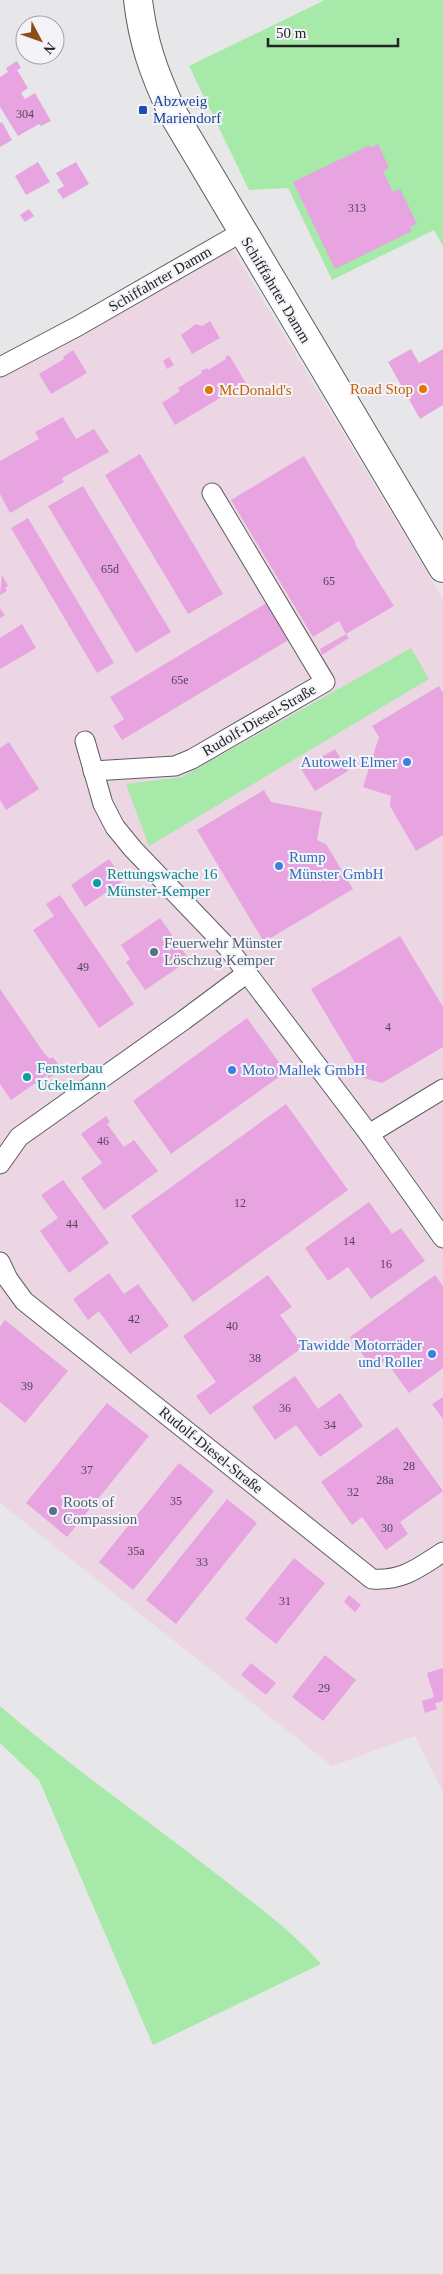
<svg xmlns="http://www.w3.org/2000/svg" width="443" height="2274" viewBox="0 0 443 2274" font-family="Georgia,serif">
  <rect width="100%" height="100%" fill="#e7e7ea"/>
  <path fill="#ecd6e4" d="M233,250L443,599V1792L415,1736L332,1766L0,1503V379Z"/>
  <g fill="#a6e9a8">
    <path d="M325,0H443V246L434,230L332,280L288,188L249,190L189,66Z"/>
    <path d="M411,648L429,679L149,846L126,784L182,777Z"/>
    <path d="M0,1706C72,1768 149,1821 223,1879C257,1906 292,1931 321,1964L153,2045L39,1780L0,1743Z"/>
  </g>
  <g fill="#e7a4e1">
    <path d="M17,61L21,68L17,70L28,88L21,93L25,99L35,93L51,121L41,126L39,124L18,136L0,107V77L8,72L6,68Z"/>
    <path d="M2,122L12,140L0,147V123Z"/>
    <path d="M378,144L389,168L383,171L393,192L400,189L417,224L410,227L412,231L335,269L293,182L370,145L371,148Z"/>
    <path d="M38,162L50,182L26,195L15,176Z"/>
    <path d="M76,162L89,184L63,199L57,190L64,186L56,173Z"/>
    <path d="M29,209L34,216L25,222L20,215Z"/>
    <path d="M210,321L220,338L192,354L181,335L196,324L202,326Z"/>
    <path d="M411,349L419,363L443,349V405L420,419L388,362Z"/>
    <path d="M73,350L87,373L51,394L39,374L64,359L63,357Z"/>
    <path d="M229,355L247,385L232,394L230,392L175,425L162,403L180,391L178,388L202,373L201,371L207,368L208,370L226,359L225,357Z"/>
    <path d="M169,357L174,365L167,369L163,361Z"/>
    <path d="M63,417L76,439L94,429L109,452L62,478L64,482L10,513L0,494V461L39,439L35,432Z"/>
    <path d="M140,454L223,594L188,614L105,475Z"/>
    <path d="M304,456L356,543L355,544L394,606L346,634L349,638L322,655L320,649L346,634L339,621L313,637L231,500Z"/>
    <path d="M83,486L171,632L136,653L48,506Z"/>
    <path d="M28,518L114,663L97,673L11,528Z"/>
    <path d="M2,575L8,586L5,588L7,591L0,595Z"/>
    <path d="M268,602L290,639L122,740L113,726L124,719L110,697Z"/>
    <path d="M0,608L5,615L0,618Z"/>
    <path d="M22,624L36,648L0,669V638Z"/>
    <path d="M439,686L443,693V835L416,851L390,806L391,796L363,787L379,737L372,726Z"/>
    <path d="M9,742L39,789L6,810L0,800V748Z"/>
    <path d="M335,749L348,771L315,791L301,769Z"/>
    <path d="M264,790L271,802L322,812L317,840L326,844L353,889L264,942L197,830Z"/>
    <path d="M109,859L124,880L85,907L71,885Z"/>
    <path d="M60,895L134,1004L99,1028L33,930L54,916L46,904Z"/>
    <path d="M160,918L188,958L177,965L179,967L145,990L126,962L130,959L121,945Z"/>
    <path d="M400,936L443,1007V1047L382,1083L364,1078L311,989Z"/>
    <path d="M0,989L44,1053L50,1059L53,1057L62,1070L49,1078L47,1075L11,1100L0,1084Z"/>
    <path d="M247,1018L286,1072L171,1154L133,1101Z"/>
    <path d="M286,1104L348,1190L193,1302L131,1216Z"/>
    <path d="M106,1116L110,1122L107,1124L124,1147L134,1140L158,1171L104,1210L81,1178L102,1163L81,1134Z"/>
    <path d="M63,1180L109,1243L69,1273L40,1231L58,1218L41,1195Z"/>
    <path d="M369,1202L392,1234L401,1228L425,1261L371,1299L348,1267L328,1281L305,1248Z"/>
    <path d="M109,1273L124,1294L138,1284L169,1326L130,1354L99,1311L88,1320L73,1299Z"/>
    <path d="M268,1275L292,1307L280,1315L303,1347L210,1415L196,1396L216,1382L183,1336Z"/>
    <path d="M435,1275L443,1286V1368L409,1393L385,1360L373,1369L350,1337Z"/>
    <path d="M5,1320L68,1371L25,1423L0,1402V1327Z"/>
    <path d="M295,1376L318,1409L340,1393L363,1426L320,1457L296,1425L275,1440L252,1407Z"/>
    <path d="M443,1397V1419L432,1404Z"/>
    <path d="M107,1403L149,1436L67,1537L26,1503Z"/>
    <path d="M397,1427L443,1491L400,1522L408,1534L386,1550L362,1517L352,1525L321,1482Z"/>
    <path d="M179,1463L214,1491L133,1590L99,1562Z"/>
    <path d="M227,1499L257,1523L176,1624L146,1600Z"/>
    <path d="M294,1558L325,1583L276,1644L245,1619Z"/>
    <path d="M349,1595L361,1605L355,1612L344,1602Z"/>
    <path d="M325,1655L356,1680L323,1721L292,1697Z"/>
    <path d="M251,1663L276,1683L266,1695L241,1675Z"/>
    <path d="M443,1668V1701L435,1703L437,1709L425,1713L422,1701L434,1697L427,1673Z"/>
  </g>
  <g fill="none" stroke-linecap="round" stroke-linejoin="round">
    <g stroke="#5e5e61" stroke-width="21">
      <g id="minor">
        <path d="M0,367L78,326L242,232"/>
        <path d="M85,741L103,804L115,827L133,849L228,948L369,1134L443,1238"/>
        <path d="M93,771L175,766L192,759L325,682L212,493"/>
        <path d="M369,1134L443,1089"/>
        <path d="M0,1164L19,1137L184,1020L247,973"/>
        <path d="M0,1262L8,1279L24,1301L372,1579C403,1581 418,1568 443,1552"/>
      </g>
    </g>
    <g stroke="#5e5e61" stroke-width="30">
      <path id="secondary" d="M138,0C143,43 154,73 172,112L443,568"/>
    </g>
    <use href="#minor" stroke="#fff" stroke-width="19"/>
    <use href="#secondary" stroke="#fff" stroke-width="28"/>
  </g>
  <rect fill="#1a4fb4" stroke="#f4f4f8" stroke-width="2" x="138" y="105" width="10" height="10" rx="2.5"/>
  <g fill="#e8710a" stroke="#f4f4f8" stroke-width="2">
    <circle cx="423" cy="389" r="5"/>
    <circle cx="209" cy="390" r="5"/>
  </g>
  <g fill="#3f7fe0" stroke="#f4f4f8" stroke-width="2">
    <circle cx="407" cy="762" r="5"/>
    <circle cx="279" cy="866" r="5"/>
    <circle cx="232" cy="1070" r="5"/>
    <circle cx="432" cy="1354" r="5"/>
  </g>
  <g fill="#0f9aa8" stroke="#f4f4f8" stroke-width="2">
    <circle cx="97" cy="883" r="5"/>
    <circle cx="27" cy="1077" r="5"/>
  </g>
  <g fill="#5c6f8a" stroke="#f4f4f8" stroke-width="2">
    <circle cx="154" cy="952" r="5"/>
    <circle cx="53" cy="1511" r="5"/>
  </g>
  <g text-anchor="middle" stroke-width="4" stroke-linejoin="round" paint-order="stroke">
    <g font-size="12" fill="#554454">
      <text x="25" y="118">304</text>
      <text x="357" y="212">313</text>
      <text x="110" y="573">65d</text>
      <text x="329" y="585">65</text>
      <text x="180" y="684">65e</text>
      <text x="83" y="971">49</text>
      <text x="388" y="1031">4</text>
      <text x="103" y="1145">46</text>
      <text x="240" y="1207">12</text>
      <text x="72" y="1228">44</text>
      <text x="349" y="1245">14</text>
      <text x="386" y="1268">16</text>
      <text x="134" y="1323">42</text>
      <text x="232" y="1330">40</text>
      <text x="255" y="1362">38</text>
      <text x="27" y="1390">39</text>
      <text x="285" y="1412">36</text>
      <text x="330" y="1429">34</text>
      <text x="409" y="1470">28</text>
      <text x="87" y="1474">37</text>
      <text x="385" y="1484">28a</text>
      <text x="353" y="1496">32</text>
      <text x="176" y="1505">35</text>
      <text x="387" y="1532">30</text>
      <text x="136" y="1555">35a</text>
      <text x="202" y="1566">33</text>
      <text x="285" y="1605">31</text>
      <text x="324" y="1692">29</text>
    </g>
    <g font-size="15" fill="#164399" stroke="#f4f4f8" text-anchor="start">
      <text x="153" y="106">Abzweig<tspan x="153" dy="17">Mariendorf</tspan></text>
    </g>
    <g font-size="15" fill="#242425" stroke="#f4f4f8">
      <text transform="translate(160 279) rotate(-30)" y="5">Schiffahrter Damm</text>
      <text transform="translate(276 290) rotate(59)" y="5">Schifffahrter Damm</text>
      <text transform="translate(259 720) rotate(-30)" y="5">Rudolf-Diesel-Straße</text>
      <text transform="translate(211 1450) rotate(39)" y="5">Rudolf-Diesel-Straße</text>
    </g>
    <g font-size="15" fill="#c56008" stroke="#f4f4f8" text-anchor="end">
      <text x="413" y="394">Road Stop</text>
      <text x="219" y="395" text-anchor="start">McDonald's</text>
    </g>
    <g font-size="15" fill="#366cbe" stroke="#f4f4f8" text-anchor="end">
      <text x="397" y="767">Autowelt Elmer</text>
      <text x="289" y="862" text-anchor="start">Rump<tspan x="289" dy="17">Münster GmbH</tspan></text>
      <text x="242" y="1075" text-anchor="start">Moto Mallek GmbH</text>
      <text x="422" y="1350">Tawidde Motorräder<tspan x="422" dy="17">und Roller</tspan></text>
    </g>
    <g font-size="15" fill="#0d838f" stroke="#f4f4f8" text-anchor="start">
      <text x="107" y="879">Rettungswache 16<tspan x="107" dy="17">Münster-Kemper</tspan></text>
      <text x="37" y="1073">Fensterbau<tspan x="37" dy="17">Uckelmann</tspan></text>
    </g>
    <g font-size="15" fill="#4e5e75" stroke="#f4f4f8" text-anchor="start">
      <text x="164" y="948">Feuerwehr Münster<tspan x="164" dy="17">Löschzug Kemper</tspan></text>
      <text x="63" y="1507">Roots of<tspan x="63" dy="17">Compassion</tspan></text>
    </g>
  </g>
  <g transform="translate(40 40) rotate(131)"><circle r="24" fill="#f4f4f8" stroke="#a1a1a4"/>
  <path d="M0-4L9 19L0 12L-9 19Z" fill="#8e4d17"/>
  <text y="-8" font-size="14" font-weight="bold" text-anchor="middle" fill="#242425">N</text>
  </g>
  <path d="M268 38v8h130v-8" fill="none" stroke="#242425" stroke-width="2.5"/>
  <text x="276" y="38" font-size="15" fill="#242425" stroke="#f4f4f8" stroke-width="4" paint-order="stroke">50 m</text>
</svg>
